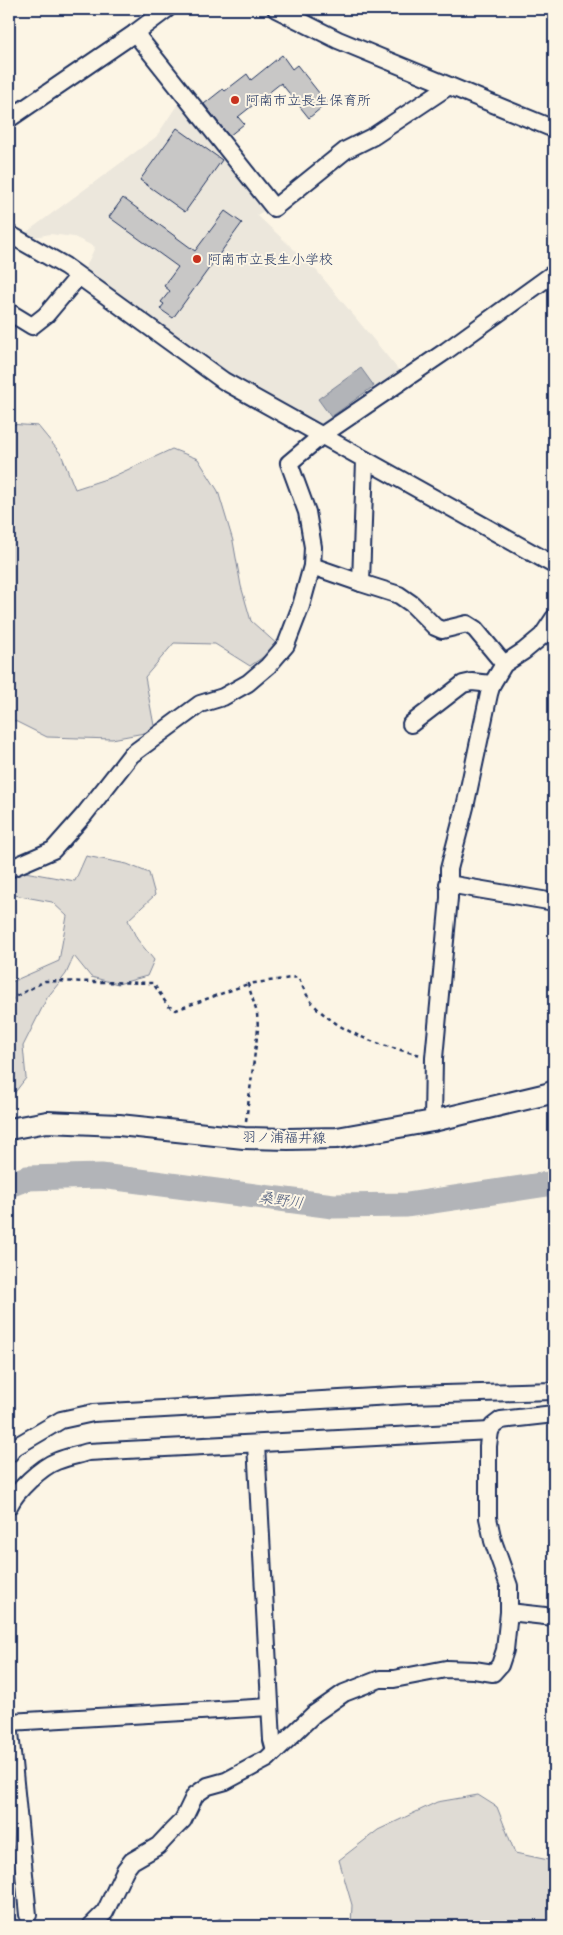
<svg xmlns="http://www.w3.org/2000/svg" width="563" height="1935" viewBox="0 0 563 1935" font-family="Mali,'Klee One',sans-serif">
  <rect width="100%" height="100%" fill="#fcf5e5"/>
  <filter id="ink" filterUnits="userSpaceOnUse"><feTurbulence type="fractalNoise" baseFrequency=".02" numOctaves="2"/><feDisplacementMap in="SourceGraphic" scale="10" xChannelSelector="R" yChannelSelector="G"/><feConvolveMatrix kernelMatrix="1 2 1 2 8 2 1 2 1" color-interpolation-filters="sRGB"/></filter>
  <g filter="url(#ink)">
    <path fill="#ece7dc" d="M181,99L270,207L257,215L317,271L401,373L327,427L316,429L221,371L84,271L95,247L74,237L50,234L30,238L24,234L156,137Z"/>
    <g fill="#dfdbd4" stroke="#7d8599">
      <path d="M9,424L38,426L61,454L75,489L112,477L172,449L198,459L218,491L233,541L241,586L251,621L279,646L250,666L215,644L174,643L145,677L155,731L112,739L47,737L9,718Z"/>
      <path d="M86,856L127,864L149,873L155,895L128,920L137,939L154,960L147,976L118,984L91,977L74,956L66,974L47,998L23,1046L26,1078L9,1100V983L59,961L67,916L52,902L9,894V875L19,871L75,881Z"/>
      <path d="M478,1795L497,1807L515,1853L553,1861L554,1864V1926H351L352,1905L339,1860L378,1830L437,1802Z"/>
      <path d="M221,1918L230,1926H202Z"/>
    </g>
    <path fill="#b2b4b8" stroke="#767f94" d="M361,368L374,386L331,417L318,399Z"/>
    <g fill="none" stroke-linecap="round" stroke-linejoin="round">
      <path stroke="#b2b4b8" stroke-width="25" d="M9,1185L27,1178L101,1176L333,1206L407,1205L554,1183"/>
    </g>
    <g fill="#c8c7c6" stroke="#1b2f5e">
      <path d="M282,55L292,69L297,65L327,103L309,118L281,83L238,117L244,124L229,136L204,104L223,89L225,91L247,74L251,80Z"/>
      <path d="M177,128L222,160L185,212L140,180Z"/>
      <path d="M123,198L195,251L225,211L242,223L173,318L160,309L164,304L161,302L170,291L164,286L178,267L109,217Z"/>
    </g>
    <g fill="none" stroke-linecap="round" stroke-linejoin="round">
      <g stroke="#1b2f5e" stroke-width="20">
        <g id="minor">
          <path d="M276,9L338,40L554,129"/>
          <path d="M135,33L274,208L346,150L374,136L449,86"/>
          <path d="M9,119L135,33L167,9"/>
          <path d="M9,234L65,266L224,381L554,565"/>
          <path d="M9,312L32,326L46,315L78,277"/>
          <path d="M312,566L361,583L365,460"/>
          <path d="M361,583L399,595L412,604L435,627L442,630L467,624L475,629L504,664"/>
          <path d="M411,724L463,684L472,682L492,684"/>
          <path d="M9,869L53,850L84,815L131,755L200,704L223,697L248,683L268,666L286,645L301,606L312,566L313,547L307,512L289,463L321,436L446,351L554,273"/>
          <path d="M448,884L554,902"/>
          <path d="M433,1121L434,1058L449,898V869L465,807L489,694L492,684L504,664L524,651L542,636L554,618"/>
          <path d="M256,1444L272,1740L275,1751"/>
          <path d="M9,1454L15,1447L61,1420L93,1413L409,1395L554,1391"/>
          <path d="M9,1506C16,1491 41,1467 57,1461C67,1457 78,1455 88,1452L490,1431"/>
          <path d="M509,1612L554,1617"/>
          <path d="M28,1915L9,1722L270,1707"/>
          <path d="M91,1926L105,1912L125,1870L132,1861L158,1846L172,1831L183,1820L195,1795L208,1786L226,1781L267,1759L314,1714L344,1693L380,1679H394L446,1669L474,1670L493,1673L500,1665L505,1650L509,1612V1586L493,1541L488,1518V1446L490,1431L493,1426L501,1420L554,1414"/>
        </g>
      </g>
      <g stroke="#1b2f5e" stroke-width="24">
        <path id="major" d="M9,1129L47,1122L119,1125L244,1138L288,1139L337,1138L433,1121L547,1094L554,1091"/>
      </g>
      <g stroke="#1b2f5e" stroke-width="2.5" stroke-dasharray="4 4" stroke-linecap="butt">
        <path d="M9,1000L45,981L153,983L168,1006L176,1010L248,984"/>
        <path d="M246,1121L258,1029L257,1013L248,984L298,977C302,985 307,997 313,1004C342,1035 382,1046 421,1055"/>
      </g>
      <use href="#minor" stroke="#fcf5e5" stroke-width="16"/>
      <use href="#major" stroke="#fcf5e5" stroke-width="20"/>
    </g>
  </g>
  <g fill="#c8321e" stroke="#fcf5e5" stroke-width="2">
    <circle cx="235" cy="100" r="5"/>
    <circle cx="197" cy="259" r="5"/>
  </g>
  <g text-anchor="middle" stroke-width="4" stroke-linejoin="round" paint-order="stroke">
    <g font-size="14" fill="#1b2f5e" stroke="#fcf5e5" text-anchor="start">
      <text x="245" y="105">阿南市立長生保育所</text>
      <text x="207" y="264">阿南市立長生小学校</text>
    </g>
    <g font-size="14" fill="#1b2f5e" stroke="#fcf5e5">
      <text transform="translate(284 1137) rotate(1)" y="5">羽ノ浦福井線</text>
    </g>
    <g font-size="15" font-style="italic" fill="#485779" stroke="#fcf5e5">
      <text transform="translate(281 1200) rotate(8)" y="5">桑野川</text>
    </g>
  </g>
  <rect width="563" height="1935" fill="none" stroke="#fcf5e5" stroke-width="30"/>
  <rect x="15" y="15" width="533" height="1905" fill="none" stroke="#1b2f5e" stroke-width="2" filter="url(#ink)"/>
</svg>
